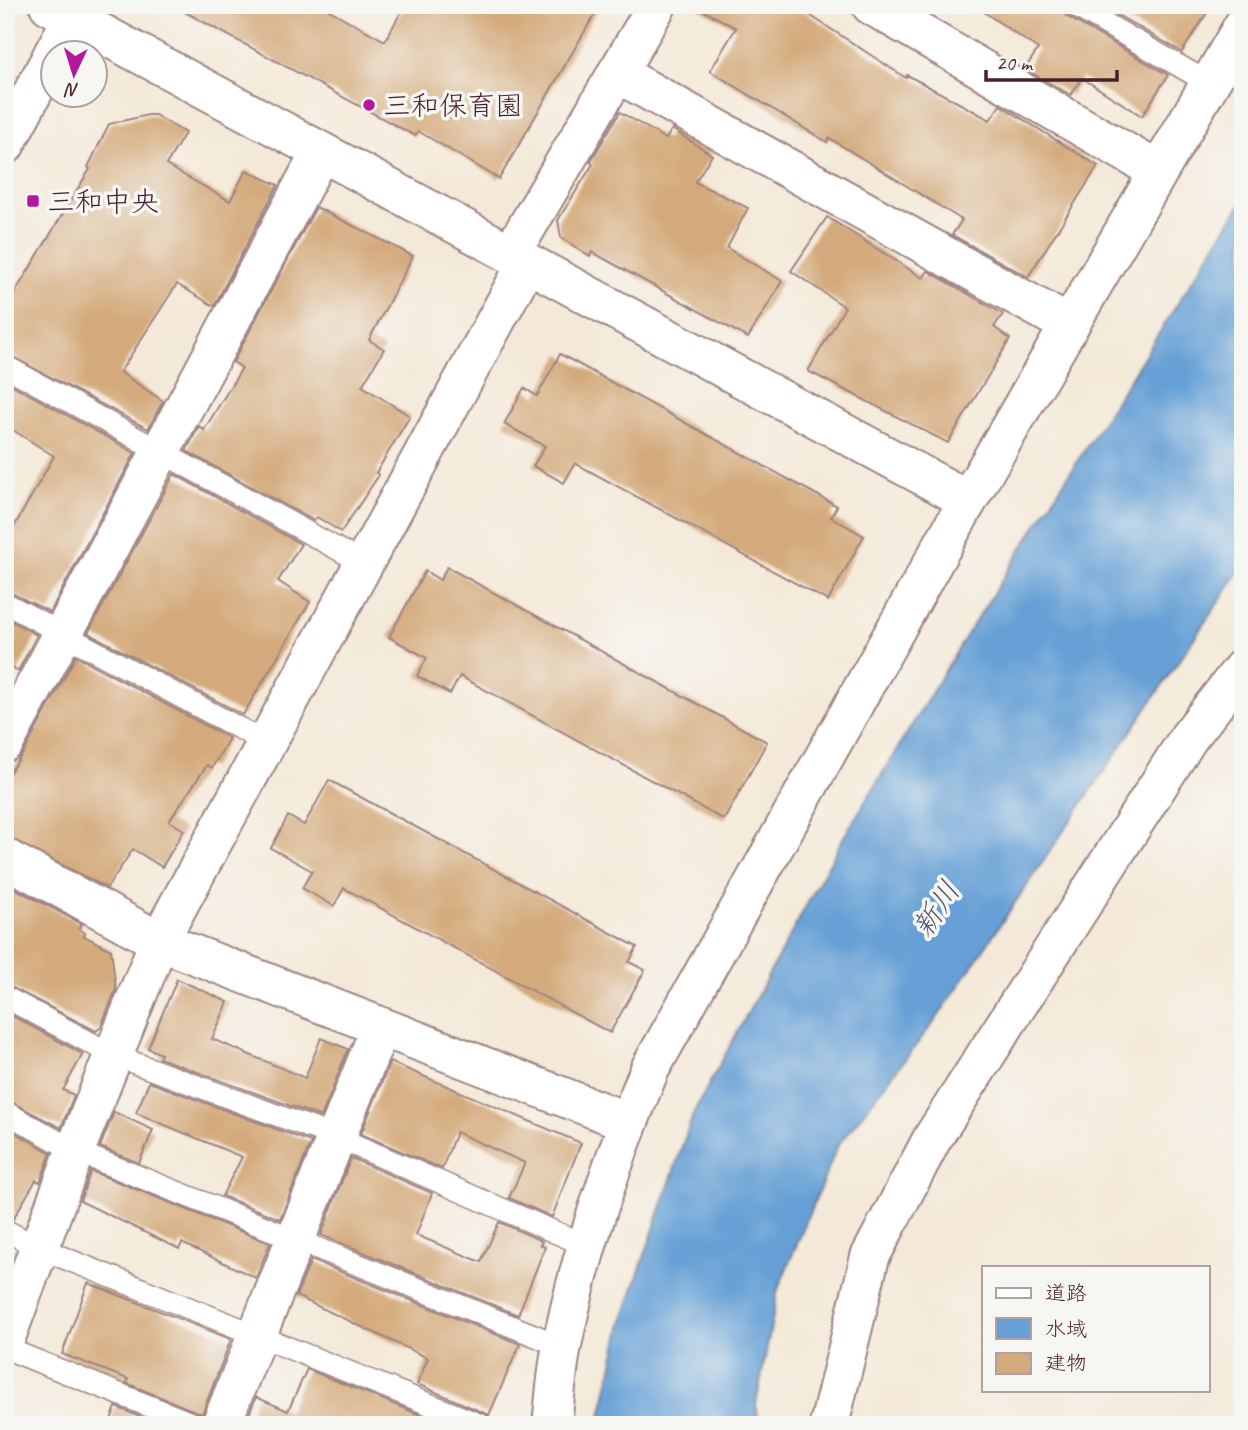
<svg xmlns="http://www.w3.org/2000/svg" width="1248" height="1430" font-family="Caveat,'Klee One',sans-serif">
  <rect width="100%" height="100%" fill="#f6f6f2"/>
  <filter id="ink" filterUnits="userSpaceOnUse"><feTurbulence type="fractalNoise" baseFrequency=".0143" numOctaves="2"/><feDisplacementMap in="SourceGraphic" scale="14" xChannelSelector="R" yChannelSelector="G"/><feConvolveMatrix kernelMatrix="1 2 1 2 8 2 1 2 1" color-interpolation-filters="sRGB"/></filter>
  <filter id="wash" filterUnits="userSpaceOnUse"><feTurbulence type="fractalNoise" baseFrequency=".00686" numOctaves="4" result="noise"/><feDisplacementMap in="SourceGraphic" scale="28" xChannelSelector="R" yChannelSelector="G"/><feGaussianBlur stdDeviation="1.57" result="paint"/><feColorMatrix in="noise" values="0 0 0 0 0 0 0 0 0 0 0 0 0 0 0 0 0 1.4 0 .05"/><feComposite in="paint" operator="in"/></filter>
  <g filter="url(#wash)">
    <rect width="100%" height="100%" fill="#f4e9d8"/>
    <polygon fill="#66a0d6" stroke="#586080" stroke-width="2" points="1243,201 1243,566 935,1021 838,1145 778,1289 756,1405 759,1425 599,1425 623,1319 694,1112 842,840 968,633"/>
    <g id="blocks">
      <g fill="#d4aa7c">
        <polygon points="172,5 320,5 385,41 405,5 600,5 499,179 418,131 415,136"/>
        <polygon points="693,5 794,5 906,78 907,75 990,120 1000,105 1098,166 1028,277 952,235 962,220 829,138 827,142 710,71 736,28"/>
        <polygon points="974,5 1060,5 1066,16 1168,75 1142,116 1082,78 1071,95 1025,69 1038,49"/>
        <polygon points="1100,5 1212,5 1182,52"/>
        <polygon points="620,112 666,139 672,129 712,155 695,182 748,208 727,248 782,281 748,338 592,252 590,256 561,238 558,220 593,164 590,162"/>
        <polygon points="148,115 155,115 185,133 166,165 230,201 246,170 278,185 214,306 177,284 120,372 163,401 148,429 5,353 5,309 90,169 88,167 109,124"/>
        <polygon points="316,207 413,256 369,340 384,349 362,386 410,416 376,473 379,475 341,532 317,517 314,521 186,451 199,426 204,430 242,368 233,362"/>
        <polygon points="827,217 923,278 928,271 1003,314 994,327 1010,339 948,443 808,371 845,307 791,271"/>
        <polygon points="560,354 837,506 831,517 864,536 828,601 575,463 564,483 533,466 545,446 504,424 524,388 537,396"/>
        <polygon points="5,381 135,453 50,612 5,590 5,543 54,456 5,425"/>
        <polygon points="174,474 301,544 278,581 310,602 243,715 88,633"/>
        <polygon points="447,567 767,742 724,820 460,676 450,694 417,676 427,658 389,637 425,571 440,580"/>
        <polygon points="11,621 37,635 18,671 5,663 5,630"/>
        <polygon points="76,656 229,738 212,768 207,765 169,821 184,830 162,867 133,849 107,888 5,836 5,779 24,752"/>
        <polygon points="329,780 637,947 629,962 645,970 610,1033 344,888 334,906 302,888 312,871 271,848 288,816 304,825"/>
        <polygon points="5,883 82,924 79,929 85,933 84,936 111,950 116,989 101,1027 96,1031 5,984"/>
        <polygon points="177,979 228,1002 212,1039 305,1078 321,1038 348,1049 321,1117 159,1058 161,1054 148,1048"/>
        <polygon points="5,1012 83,1054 63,1090 74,1095 61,1128 5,1099"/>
        <polygon points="390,1062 581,1143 552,1217 509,1198 525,1163 456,1132 442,1169 361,1134"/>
        <polygon points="149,1082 311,1142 280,1219 222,1196 242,1157 136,1113"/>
        <polygon points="114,1112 153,1130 139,1163 100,1147"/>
        <polygon points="5,1127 51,1153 40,1182 36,1180 13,1219 5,1217"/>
        <polygon points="351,1158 432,1193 416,1235 481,1262 499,1222 542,1241 540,1245 545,1247 518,1315 321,1235"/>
        <polygon points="91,1171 270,1243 256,1278 182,1243 179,1249 80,1201"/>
        <polygon points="311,1260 520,1344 489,1415 417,1384 428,1358 296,1296"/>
        <polygon points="88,1283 231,1339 202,1414 126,1383 128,1379 62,1354"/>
        <polygon points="307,1369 445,1425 245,1425 256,1397 288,1411"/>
        <polygon points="116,1407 160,1425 109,1425"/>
      </g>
    </g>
  </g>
  <g filter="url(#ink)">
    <use href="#blocks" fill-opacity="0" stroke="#9f8482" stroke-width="2"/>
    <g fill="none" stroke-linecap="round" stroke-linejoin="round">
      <defs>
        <g id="service">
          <polyline points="1073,5 1209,83"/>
          <polyline points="5,366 363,563"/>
          <polyline points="5,603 265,742"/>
          <polyline points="5,997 113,1055 336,1137 587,1246"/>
          <polyline points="5,1112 75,1151 561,1346"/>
          <polyline points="5,1230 39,1248 481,1425"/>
          <polyline points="5,1348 196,1425"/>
        </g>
        <g id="minor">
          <polyline points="49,5 968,500"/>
          <polyline points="871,5 1158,171"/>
          <polyline points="617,73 1069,325"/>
          <polyline points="511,254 657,5"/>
          <polyline points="5,742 321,152"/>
          <polyline points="5,858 159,941 628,1122"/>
          <polyline points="5,1340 75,1151 159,941 527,263"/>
          <polyline points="221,1425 380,1028"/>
          <path d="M552 1425C555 1398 557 1371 562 1345 581 1251 613 1158 650 1069L968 500 1243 26"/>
          <polyline points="829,1425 870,1257 932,1139 1189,737 1243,668"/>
        </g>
        <g id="tertiary">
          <polyline points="54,52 80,5"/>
          <polyline points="5,145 52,56"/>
        </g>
      </defs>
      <use href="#service" stroke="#9f8482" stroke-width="24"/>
      <use href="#minor" stroke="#9f8482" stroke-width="42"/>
      <use href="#tertiary" stroke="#9f8482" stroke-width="42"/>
      <use href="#service" stroke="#fff" stroke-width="21"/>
      <use href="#minor" stroke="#fff" stroke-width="38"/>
      <use href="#tertiary" stroke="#fff" stroke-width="38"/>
    </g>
  </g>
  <g fill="#b5179e" stroke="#f6f6f2" stroke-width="2.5">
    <circle cx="369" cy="105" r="7"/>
    <rect x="26" y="194" width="14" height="14" rx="3.5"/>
  </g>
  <g text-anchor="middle" stroke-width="7" stroke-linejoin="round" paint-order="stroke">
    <g font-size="28" fill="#4a1f2b" stroke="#f6f6f2" text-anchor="start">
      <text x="383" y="115">三和保育園</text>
      <text x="47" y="211">三和中央</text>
    </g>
    <g font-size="30" font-style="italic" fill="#55536f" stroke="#f6f6f2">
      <text transform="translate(936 909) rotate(-57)" y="10">新川</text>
    </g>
  </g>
  <rect width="1248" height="1430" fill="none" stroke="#f6f6f2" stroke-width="28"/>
  <rect x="982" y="1266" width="228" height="126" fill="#f6f6f2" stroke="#b1a0a2" stroke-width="2"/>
  <rect x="996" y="1288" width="35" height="10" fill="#ffffff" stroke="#b1a0a2" stroke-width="2"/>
  <text x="1045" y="1300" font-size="21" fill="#4a1f2b">道路</text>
  <rect x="996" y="1318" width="35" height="21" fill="#66a0d6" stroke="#b1a0a2" stroke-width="2"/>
  <text x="1045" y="1336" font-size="21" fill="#4a1f2b">水域</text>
  <rect x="996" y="1353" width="35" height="21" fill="#d4aa7c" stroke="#b1a0a2" stroke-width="2"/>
  <text x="1045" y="1370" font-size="21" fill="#4a1f2b">建物</text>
  <g transform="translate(74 74) rotate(184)"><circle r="33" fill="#f6f6f2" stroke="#b1a0a2" stroke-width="2"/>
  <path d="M0-5L12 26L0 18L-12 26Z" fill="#b5179e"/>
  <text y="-10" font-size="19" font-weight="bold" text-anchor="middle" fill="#4a1f2b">N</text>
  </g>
  <path d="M986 70v10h131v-10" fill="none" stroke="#4a1f2b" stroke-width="3.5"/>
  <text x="996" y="70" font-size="21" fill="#4a1f2b" stroke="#f6f6f2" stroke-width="5" paint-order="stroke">20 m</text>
</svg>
